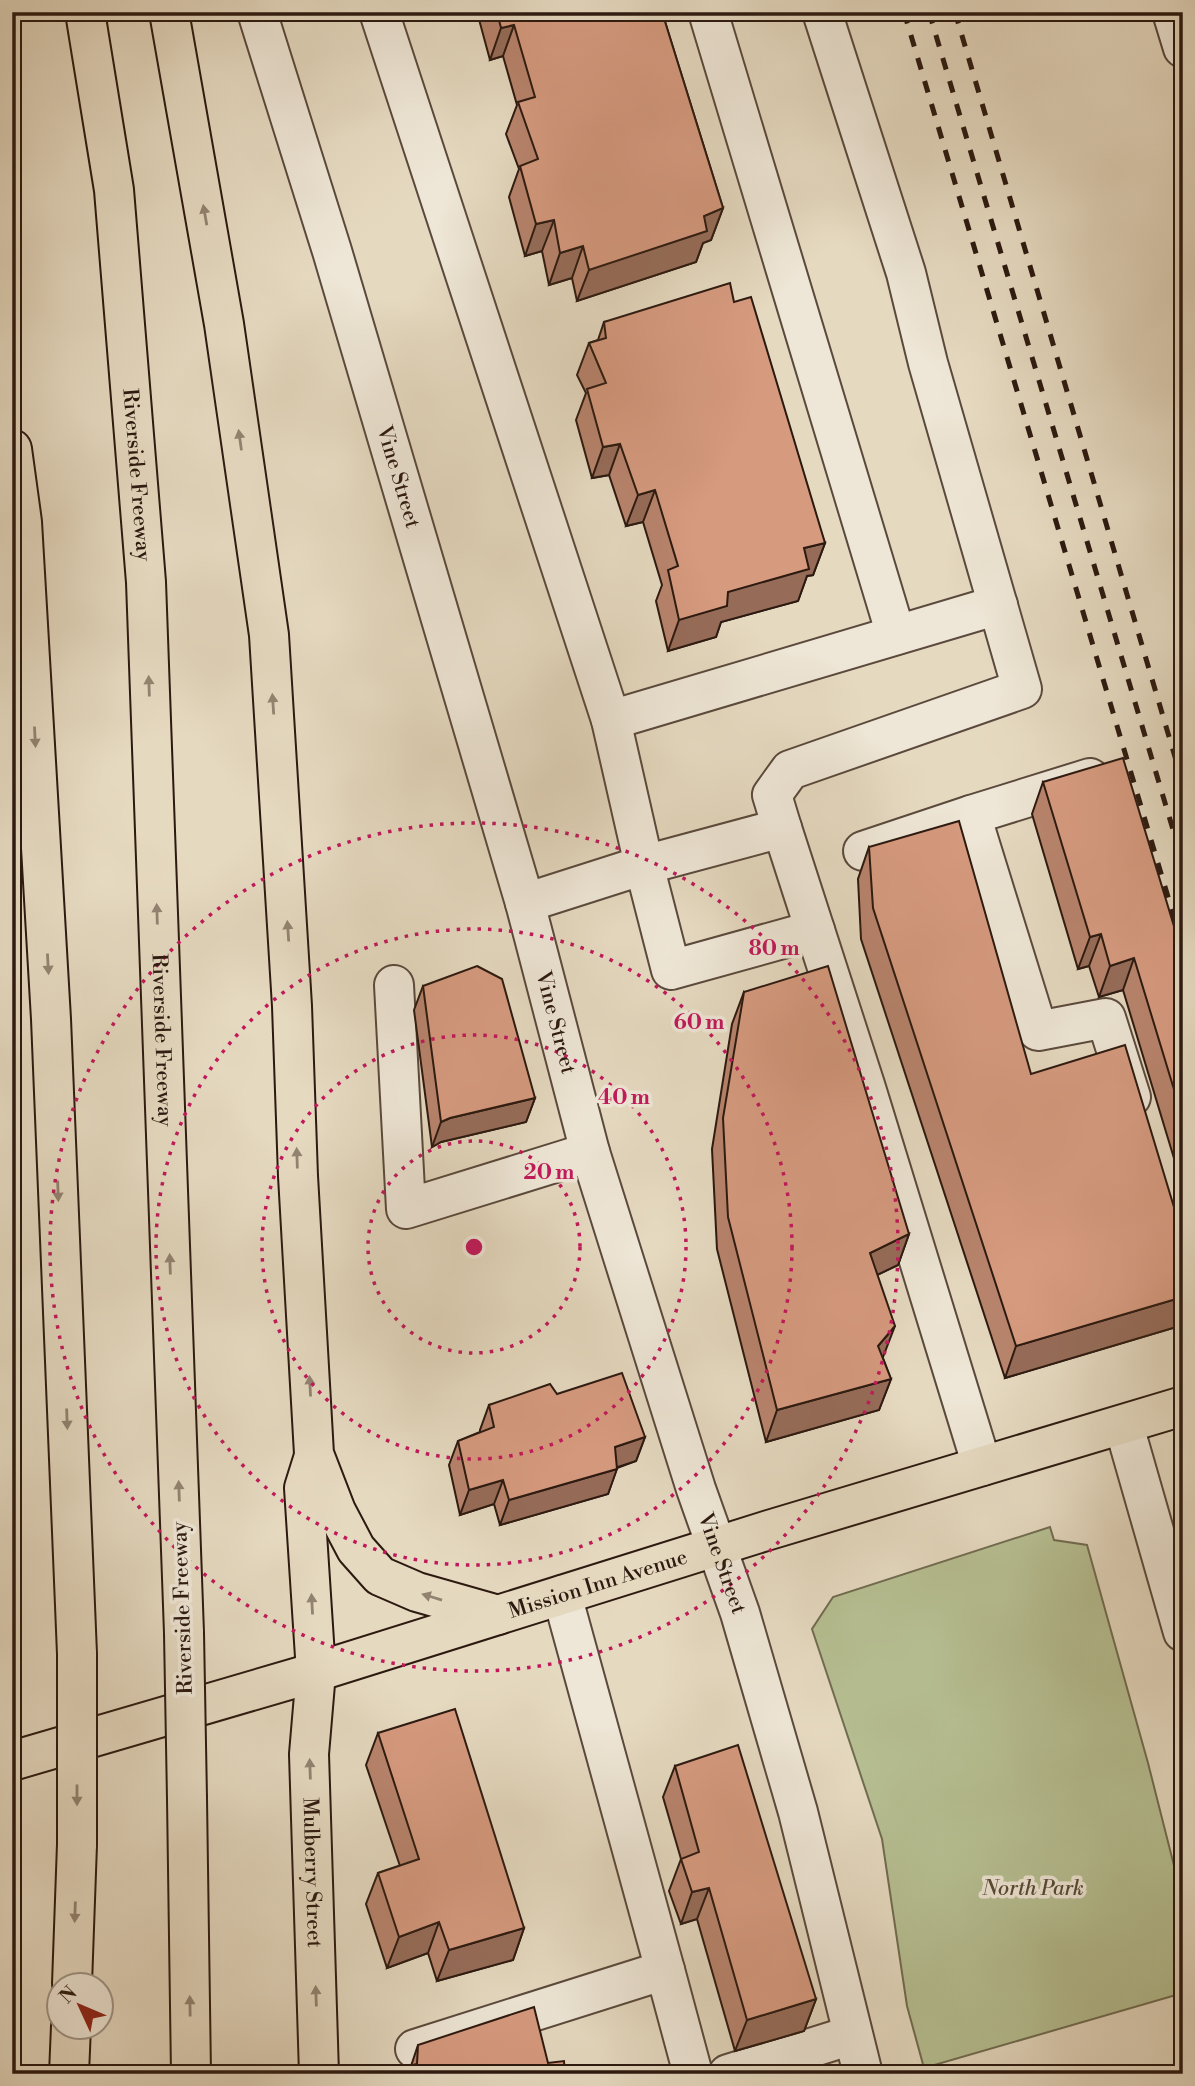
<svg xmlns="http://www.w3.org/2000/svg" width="1195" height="2086" font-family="'Libre Bodoni',serif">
  <rect width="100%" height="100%" fill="#e5d9c0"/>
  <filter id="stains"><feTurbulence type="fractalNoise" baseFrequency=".00286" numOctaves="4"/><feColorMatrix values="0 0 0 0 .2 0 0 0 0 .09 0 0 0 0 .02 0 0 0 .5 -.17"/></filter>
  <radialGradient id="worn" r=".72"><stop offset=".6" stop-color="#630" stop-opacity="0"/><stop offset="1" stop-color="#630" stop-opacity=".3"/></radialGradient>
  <polygon fill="#b6bf92" stroke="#716c51" stroke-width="2" points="1050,1527 1054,1540 1087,1545 1148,1763 1183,1901 1183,1993 924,2068 907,2006 882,1839 812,1629 833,1597"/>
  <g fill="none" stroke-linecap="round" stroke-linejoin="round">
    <defs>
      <g id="minor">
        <path id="s1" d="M257 12 332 251 525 903 590 1152 696 1489 740 1613 798 1812 863 2074"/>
        <polyline points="379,12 611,720 644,865 671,970 815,930"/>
        <polyline points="708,12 896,635"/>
        <polyline points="1172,12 1183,48"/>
        <polyline points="611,720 998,605"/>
        <polyline points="1090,778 971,815 1038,1031 1106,1018 1131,1097"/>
        <polyline points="782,828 866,1088 982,1466"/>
        <polyline points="863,851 971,815"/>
        <polyline points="525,903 644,865 782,828 772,795 790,770 1022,689 928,363 906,273 822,12"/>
        <polyline points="394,985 406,1209 590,1152"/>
        <polyline points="1124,1426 1183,1632"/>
        <polyline points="562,1595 665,1970"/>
        <polyline points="415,2049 665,1970 693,2074"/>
        <polyline points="728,2074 852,2035"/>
      </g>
      <g id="major">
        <path id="s2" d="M316 1672 309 1754 319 2074"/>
        <path id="s3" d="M12 1761 316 1672 769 1530 1183 1406"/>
      </g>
      <g id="highway">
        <path id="s4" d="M85 12 114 190 146 582 184 1633"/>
        <polyline points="169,12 224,324 269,635 292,1006 298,1176 314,1454 336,1511 356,1549 380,1576 417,1592 498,1615"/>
        <polyline points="12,449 22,522 51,1019 77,1654"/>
        <polyline points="314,1456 304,1488 316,1672"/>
        <polyline points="187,1799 191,2074"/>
        <polyline points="72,1984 77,1844"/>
        <polyline points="69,2074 71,2026"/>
      </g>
    </defs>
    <use href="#minor" stroke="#5a493c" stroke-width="42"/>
    <use href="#major" stroke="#2c1910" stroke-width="42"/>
    <use href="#highway" stroke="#2c1910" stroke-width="42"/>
    <use href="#minor" stroke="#eee6d6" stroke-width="38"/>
    <use href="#major" stroke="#e5d9c0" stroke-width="38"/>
    <use href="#highway" stroke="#e5d9c0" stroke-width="38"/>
    <g stroke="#2c1910" stroke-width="5" stroke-dasharray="12 12" stroke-linecap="butt">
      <polyline points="904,12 1183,947"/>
      <polyline points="929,12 1183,863"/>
      <polyline points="955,12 1183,784"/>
    </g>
    <defs>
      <g id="highway-bridge">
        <polyline points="184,1633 187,1799"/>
        <polyline points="77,1654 77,1844"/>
      </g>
    </defs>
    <use href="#highway-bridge" stroke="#2c1910" stroke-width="42" stroke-linecap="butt"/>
    <use href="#highway-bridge" stroke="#e5d9c0" stroke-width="38"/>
  </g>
  <g fill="#b8846d" stroke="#2c1910" stroke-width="2">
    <polygon points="477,12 662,12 723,208 711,240 703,243 696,262 577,301 572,278 549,285 542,251 525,256 509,197 519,169 506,134 517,105 503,56 490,60"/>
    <polygon points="734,302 825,543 813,575 807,576 798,601 721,622 716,637 668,651 656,601 662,585 643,522 626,526 609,475 592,478 576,420 586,393 577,375 589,343 598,340 604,322"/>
    <polygon points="1043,782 1183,956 1183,1188 1123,990 1099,997 1089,966 1078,969 1032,814"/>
    <polygon points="869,847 1031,1074 1183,1237 1183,1325 1005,1378 861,939 858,879"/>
    <polygon points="423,986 535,1098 526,1122 441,1142 432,1147 414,1010"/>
    <polygon points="744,992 909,1234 898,1265 877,1275 883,1358 891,1379 879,1410 766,1442 717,1249 712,1149 732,1024"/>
    <polygon points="557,1394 645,1437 636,1461 617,1468 608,1494 500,1525 494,1504 460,1515 449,1465 458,1441 480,1432 480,1430 489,1405"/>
    <polygon points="378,1733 524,1928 513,1960 437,1981 428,1953 387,1968 366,1904 378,1873 400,1866 366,1765"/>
    <polygon points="675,1766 816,1999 804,2031 735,2051 697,1919 681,1924 669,1891 681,1859 663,1797"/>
    <polygon points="418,2045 548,2063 565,2074 392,2074 393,2070 411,2066"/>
  </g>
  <g fill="#966c59" stroke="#2c1910" stroke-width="2">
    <polygon points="514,25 503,56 490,60 501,28"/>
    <polygon points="723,208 711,240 703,243 696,262 577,301 589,270 704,216"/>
    <polygon points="554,220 542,251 525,256 536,224"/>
    <polygon points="583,246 572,278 549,285 560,253"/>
    <polygon points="620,444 609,475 592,478 603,447"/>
    <polygon points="655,490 643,522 626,526 638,495"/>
    <polygon points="825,543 813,575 807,576 798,601 721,622 716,637 668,651 679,620 804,548"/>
    <polygon points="1101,934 1089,966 1078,969 1090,937"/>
    <polygon points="1134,958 1123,990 1099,997 1110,966"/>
    <polygon points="535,1098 526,1122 441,1142 432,1147 441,1122 450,1118"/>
    <polygon points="909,1234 898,1265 858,1284 870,1253"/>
    <polygon points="1183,1297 1183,1325 1005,1378 1016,1346"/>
    <polygon points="895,1326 883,1357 867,1377 878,1346"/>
    <polygon points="891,1379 879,1410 766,1442 777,1410"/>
    <polygon points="645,1437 636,1461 606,1471 615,1447"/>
    <polygon points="617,1469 608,1494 500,1525 509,1500"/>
    <polygon points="503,1480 494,1504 460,1515 469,1490"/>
    <polygon points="709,1888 697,1919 681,1924 692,1892"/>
    <polygon points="439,1922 428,1953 387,1968 399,1937"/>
    <polygon points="524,1928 513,1960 437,1981 449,1950"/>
    <polygon points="816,1999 804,2031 735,2051 747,2020"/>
  </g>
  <g fill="#d69a7f" stroke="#2c1910" stroke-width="2">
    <polygon points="497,12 662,12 723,208 704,216 707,231 589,270 583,246 560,253 554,220 536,224 520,166 538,159 518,102 535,97 514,25 501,28"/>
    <polygon points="730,283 734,302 751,297 825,543 804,548 809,569 728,592 727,606 679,620 668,570 678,566 655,490 638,495 620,444 603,447 587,389 606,383 589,343 606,338 604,322"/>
    <polygon points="1123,758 1183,956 1183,1119 1134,958 1110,966 1101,934 1090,937 1043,782"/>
    <polygon points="959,821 1031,1074 1125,1045 1183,1237 1183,1297 1016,1346 873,908 869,847"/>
    <polygon points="477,966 502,979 535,1098 450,1118 441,1122 423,986"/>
    <polygon points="828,966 909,1234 870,1253 895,1326 878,1346 891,1379 777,1410 728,1217 723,1118 744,992"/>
    <polygon points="622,1373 645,1437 615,1447 617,1469 509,1500 503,1480 469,1490 458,1441 494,1427 489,1405 550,1384 557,1394"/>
    <polygon points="455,1709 524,1928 449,1950 439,1922 399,1937 378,1873 419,1859 378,1733"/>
    <polygon points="738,1745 816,1999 747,2020 709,1888 692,1892 681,1859 699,1852 675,1766"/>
    <polygon points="534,2007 548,2063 564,2061 565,2074 394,2074 393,2070 417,2064 418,2045"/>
  </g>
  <defs><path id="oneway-solid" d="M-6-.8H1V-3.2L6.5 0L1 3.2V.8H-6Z" transform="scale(1.75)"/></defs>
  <g fill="#928371">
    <use href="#oneway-solid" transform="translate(205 215) rotate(-100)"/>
    <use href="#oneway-solid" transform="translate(240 440) rotate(-98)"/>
    <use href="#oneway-solid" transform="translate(149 686) rotate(-92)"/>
    <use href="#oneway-solid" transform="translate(273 704) rotate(-94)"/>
    <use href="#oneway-solid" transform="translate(35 737) rotate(87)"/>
    <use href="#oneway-solid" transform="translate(157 914) rotate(-92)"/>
    <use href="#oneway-solid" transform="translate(288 931) rotate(-94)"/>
    <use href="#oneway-solid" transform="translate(48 964) rotate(87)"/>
    <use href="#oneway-solid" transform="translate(297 1158) rotate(-92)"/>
    <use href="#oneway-solid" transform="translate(58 1191) rotate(88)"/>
    <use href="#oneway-solid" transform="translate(170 1264) rotate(-92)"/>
    <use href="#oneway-solid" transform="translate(310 1386) rotate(-93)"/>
    <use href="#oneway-solid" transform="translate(67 1419) rotate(88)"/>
    <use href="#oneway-solid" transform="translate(179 1491) rotate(-92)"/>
    <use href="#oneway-solid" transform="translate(432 1597) rotate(-163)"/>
    <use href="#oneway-solid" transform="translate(312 1604) rotate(-93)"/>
    <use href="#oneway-solid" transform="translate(310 1769) rotate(-92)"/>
    <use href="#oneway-solid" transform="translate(77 1795) rotate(90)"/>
    <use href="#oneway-solid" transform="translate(75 1912) rotate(92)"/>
    <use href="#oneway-solid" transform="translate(316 1996) rotate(-92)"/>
    <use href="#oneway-solid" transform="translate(190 2006) rotate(-91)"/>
  </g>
  <g fill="none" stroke="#c2185b" stroke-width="3.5" stroke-dasharray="3.5 7">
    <circle cx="474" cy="1247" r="106"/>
    <circle cx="474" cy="1247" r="212"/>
    <circle cx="474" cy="1247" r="318"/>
    <circle cx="474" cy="1247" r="424"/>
  </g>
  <g text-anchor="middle" stroke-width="7" stroke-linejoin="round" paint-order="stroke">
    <g font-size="21" fill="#2c1910" stroke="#eee6d6">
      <text dy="7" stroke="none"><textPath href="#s4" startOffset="466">Riverside Freeway</textPath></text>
      <text dy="7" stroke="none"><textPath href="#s1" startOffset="486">Vine Street</textPath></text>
      <text dy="7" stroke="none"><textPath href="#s1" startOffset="1054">Vine Street</textPath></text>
      <text dy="7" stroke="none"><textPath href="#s4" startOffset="1032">Riverside Freeway</textPath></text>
      <text dy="7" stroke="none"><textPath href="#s1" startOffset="1620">Vine Street</textPath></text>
      <text dy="7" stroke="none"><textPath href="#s3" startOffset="612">Mission Inn Avenue</textPath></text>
      <text transform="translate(182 1608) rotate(-92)" y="7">Riverside Freeway</text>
      <text dy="7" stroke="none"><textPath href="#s2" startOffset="201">Mulberry Street</textPath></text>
    </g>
    <g font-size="21" font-style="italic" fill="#554b37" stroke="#eee6d6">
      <text x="1033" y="1895">North Park</text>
    </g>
  </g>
  <circle cx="474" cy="1247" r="10" fill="#c2185b" stroke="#eee6d6" stroke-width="3.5"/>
  <g font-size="21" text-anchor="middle" font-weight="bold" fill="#c2185b" stroke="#eee6d6" stroke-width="7" stroke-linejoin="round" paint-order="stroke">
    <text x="774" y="955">80 m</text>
    <text x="699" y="1029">60 m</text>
    <text x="624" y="1104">40 m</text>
    <text x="549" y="1179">20 m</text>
  </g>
  <rect width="1195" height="2086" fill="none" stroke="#e5d9c0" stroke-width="42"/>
  <rect x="14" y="14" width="1167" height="2058" fill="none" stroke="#2c1910" stroke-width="3.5"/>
  <rect x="21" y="21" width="1153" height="2044" fill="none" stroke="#2c1910" stroke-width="2"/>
  <g transform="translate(80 2006) rotate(314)"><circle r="33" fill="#eee6d6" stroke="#a09487" stroke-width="2"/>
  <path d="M0-5L12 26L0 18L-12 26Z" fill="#8f2418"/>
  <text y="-10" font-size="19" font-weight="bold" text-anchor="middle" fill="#2c1910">N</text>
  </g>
  <rect width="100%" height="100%" filter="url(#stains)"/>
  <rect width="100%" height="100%" fill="url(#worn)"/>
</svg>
